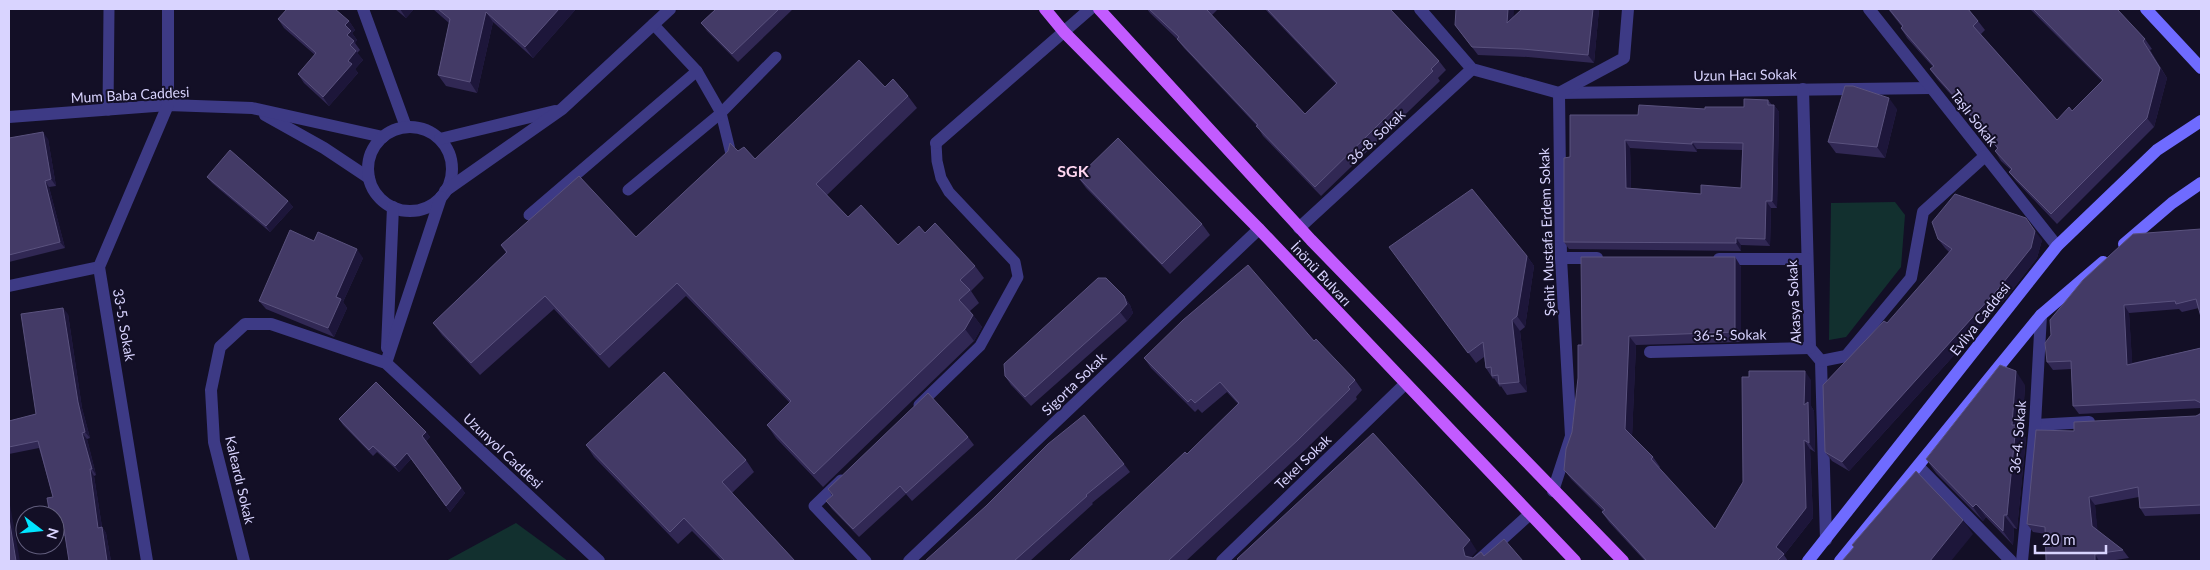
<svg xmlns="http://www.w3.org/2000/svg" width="2210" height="570" font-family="Lato,sans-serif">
  <rect width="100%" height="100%" fill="#130f26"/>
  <g fill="#12302f">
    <polygon points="1895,202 1905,215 1901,267 1846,337 1829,340 1831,203"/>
    <polygon points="516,523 568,561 446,561"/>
  </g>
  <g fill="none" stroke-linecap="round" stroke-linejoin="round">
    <g stroke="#3d3a85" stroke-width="11">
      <polyline points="108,110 109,9"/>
      <polyline points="729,161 732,158 721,113 776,57"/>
      <polyline points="628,190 721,113 697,71"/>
      <polyline points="529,215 697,71 653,24"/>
      <polyline points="919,405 980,346 1018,277 1015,262 949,192 941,178 937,161 936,143"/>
      <polyline points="841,480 814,506 866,561"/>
    </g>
    <g stroke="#3d3a85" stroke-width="12">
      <polyline points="363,9 406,127"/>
      <polyline points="1420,9 1472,69 1559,93 1931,88"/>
      <polyline points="1869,9 2057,246"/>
      <polyline points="1803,89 1810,348 1821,361 1826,540"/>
      <polyline points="265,115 324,148 369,178"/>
      <polyline points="9,117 168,105 252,108 383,137"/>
      <circle cx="410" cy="169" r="42"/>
      <polyline points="440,139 555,111"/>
      <polyline points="936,143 1090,9"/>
      <polyline points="445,191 562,109 670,9"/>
      <polyline points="1299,228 1472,69"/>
      <polyline points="1561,258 1597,258"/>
      <polyline points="1719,259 1807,259"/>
      <polyline points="9,286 99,267"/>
      <polyline points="387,348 393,207"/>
      <polyline points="1650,352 1810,348"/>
      <polyline points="1821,361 1846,356 1911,278 1923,212 1985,156"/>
      <polyline points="386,363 441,197"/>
      <polyline points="2035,425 2089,422"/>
      <polyline points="1918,466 2011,561"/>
      <polyline points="1553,491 1571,436 1561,258 1559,93 1624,58 1628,9"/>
      <polyline points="147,561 99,267 168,105 168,9"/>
      <polyline points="244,561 214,442 211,390 220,347 245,324 271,324 386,363 599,561"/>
      <polyline points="909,561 1259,229"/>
      <polyline points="1222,561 1405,384"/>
      <polyline points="1478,561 1530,514"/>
      <polyline points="2022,561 2035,425 2041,315"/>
    </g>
    <g stroke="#6f6bff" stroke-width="12">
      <polyline points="2146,9 2201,68"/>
      <polyline points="2124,244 2172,203 2201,183"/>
      <polyline points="1808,561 2057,246 2157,150 2201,121"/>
      <polyline points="1840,561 2041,315 2103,262"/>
    </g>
    <g stroke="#c25bff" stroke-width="12">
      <polyline points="1045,9 1064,32 1259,229 1575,561"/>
      <polyline points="1099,9 1311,240 1623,561"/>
    </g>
  </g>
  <g fill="#312854" fill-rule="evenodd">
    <polygon points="395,9 414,9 406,18"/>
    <polygon points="433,9 576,9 533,58 493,22 477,93 446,86 438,75 449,23"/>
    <polygon points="716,9 793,9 738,62 707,31 701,23"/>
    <polygon points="1147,9 1218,9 1212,15 1305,114 1336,84 1265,9 1390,9 1439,61 1446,70 1438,78 1440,81 1321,196 1263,136 1257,126 1184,48 1177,39 1150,13"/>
    <polygon points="1599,9 1594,63 1528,57 1478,55 1455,25 1514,17"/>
    <polygon points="1888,9 1968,9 1978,21 1985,30 1981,34 2057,120 2072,111 2102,81 2030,9 2117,9 2145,39 2152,49 2150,50 2167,78 2154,127 2057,224 2016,181 2009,172 2011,170 2001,161 1995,151 1997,149 1994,143 1937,79 1930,69 1933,67 1907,38 1901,28 1902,27"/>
    <polygon points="278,19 349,21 355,30 352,33 357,40 355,43 360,50 357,53 363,60 355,69 358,73 329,106 304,83 298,74 315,55 284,28"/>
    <polygon points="885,87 908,96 917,108 827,195 848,217 898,245 925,233 975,266 984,278 971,291 979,303 970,311 982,327 974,341 823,487 776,438 767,425 790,403 686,296 609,368 554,309 480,375 442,335 433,323 506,253 501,245 636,237 738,151 755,159"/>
    <path d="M1768 100 1772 105H1774L1779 112 1777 208H1771L1770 246 1741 245V251L1569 249 1564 242 1570 157 1638 115 1705 109 1744 107ZM1630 148 1697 152V149L1742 150 1741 188 1701 194 1631 188Z"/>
    <polygon points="1897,109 1885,158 1836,153 1828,142"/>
    <polygon points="9,138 48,139 56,186 49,187 65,248 9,262"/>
    <polygon points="207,177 288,201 293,207 270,232 212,183"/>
    <polygon points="1078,177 1202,224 1210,235 1170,274 1086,188"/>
    <polygon points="2201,229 2199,308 2182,312 2179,309 2129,313 2132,363 2201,348 2201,408 2079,414 2073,406 2071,369 2053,370 2047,362 2051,335"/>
    <polygon points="1938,239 2042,240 2037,258 2006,298 1849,471 1832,461 1825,452 1949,252 1945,248"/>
    <polygon points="314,241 363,258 343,302 347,308 334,337 266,309 259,301"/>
    <polygon points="1527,256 1534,266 1525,327 1520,331 1527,392 1507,395 1501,386 1500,387 1494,378 1493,379 1486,368 1484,357 1476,363 1397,257"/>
    <polygon points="1735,257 1741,267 1741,342 1636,345 1632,436 1653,457 1660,467 1659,468 1715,529 1811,380 1811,406 1814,411 1815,452 1810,449 1813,518 1784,555 1788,561 1645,561 1609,522 1602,512 1603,511 1571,479 1564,470 1572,432 1582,345"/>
    <polygon points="1124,296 1130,305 1133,313 1127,321 1031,406 1011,385 1005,376"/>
    <polygon points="68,314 82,408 90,438 87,439 96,475 94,476 102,527 106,533 111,561 69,561 65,536 56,537 55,535 55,515 53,497 39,448 9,454 9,421 36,414"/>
    <polygon points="1314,341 1355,380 1362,390 1356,397 1357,399 1306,449 1186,561 1069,561 1187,454 1238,404 1227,392 1202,413 1198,409 1195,412 1151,368 1144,358"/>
    <polygon points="2025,385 2022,433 2026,438 2017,529 2014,528 2013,545 1986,517 1983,521 1936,473 1926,459"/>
    <polygon points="2201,412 2201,514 2145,516 2140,508 2139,497 2095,505 2097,530 2123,550 2129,558 2109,561 2047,561 2046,534 2033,532 2027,524 2074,431 2196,416 2200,414"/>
    <polygon points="339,419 426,432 430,437 426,441 465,493 450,512 411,459 399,472 377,452 373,456 343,425"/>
    <polygon points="968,437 974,445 912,501 906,494 859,537 832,509 826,501 832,496 828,489"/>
    <polygon points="586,445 746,460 754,472 732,493 795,561 722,561 692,531 678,544 594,457"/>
    <polygon points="1124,464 1130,472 1092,503 1093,504 1030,561 925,561"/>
  </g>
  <g fill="#1d163a">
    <polygon points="400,9 414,9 406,18"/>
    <polygon points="559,9 576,9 533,58 525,47"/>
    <polygon points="1508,9 1514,9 1513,32 1507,23"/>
    <polygon points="1593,9 1599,9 1594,63 1588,55"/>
    <polygon points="486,12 493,22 477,93 470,82"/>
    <polygon points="349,21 355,30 352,33 357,40 355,43 347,35 345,25"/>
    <polygon points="2143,41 2167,78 2154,127 2147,118"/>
    <polygon points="356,51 363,60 355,69 358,73 329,106 323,97 348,61"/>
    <polygon points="1889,98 1897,109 1885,158 1877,147"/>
    <polygon points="1774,105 1779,112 1777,208 1772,201"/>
    <polygon points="43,132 48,139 56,186 51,179"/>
    <polygon points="1625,140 1630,148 1631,195 1626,188"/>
    <polygon points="1692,142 1697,149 1697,152 1692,144"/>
    <polygon points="45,181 49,187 65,248 60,242"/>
    <polygon points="288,201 293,207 270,232 266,226"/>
    <polygon points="1766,201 1771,208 1770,246 1765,239"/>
    <polygon points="2035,231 2042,240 2037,258 2006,298 1849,471 1842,462"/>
    <polygon points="1736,238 1741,245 1741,251 1736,243"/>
    <polygon points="357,249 363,258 343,302 347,308 334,337 328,328 336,297"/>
    <polygon points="1527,256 1534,266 1525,327 1517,316"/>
    <polygon points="1735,257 1741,267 1741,342 1735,332"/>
    <polygon points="1124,296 1130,305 1133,313 1127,321 1120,312"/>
    <polygon points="2124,305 2129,313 2133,373 2127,365"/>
    <polygon points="63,308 68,314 82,408 90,438 85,432 78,402"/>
    <polygon points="973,315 982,327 974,341 965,329"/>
    <polygon points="1512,320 1520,331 1527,392 1519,382"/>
    <polygon points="1629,336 1636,345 1632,439 1625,429"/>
    <polygon points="1805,371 1811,380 1811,406 1814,411 1815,452 1809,443 1804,405"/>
    <polygon points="2016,371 2025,385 2022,433 2026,438 2017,529 2007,515 2012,425"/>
    <polygon points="426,432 430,437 426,441 422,436"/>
    <polygon points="82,433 87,439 96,475 92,469"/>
    <polygon points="1804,440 1810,449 1813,518 1784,555 1776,547"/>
    <polygon points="407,453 411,459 399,472 395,466"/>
    <polygon points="90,469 94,476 102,527 106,533 111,561 107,561 98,528"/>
    <polygon points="461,488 465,493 450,512 446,506"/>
    <polygon points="2089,497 2095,505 2098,534 2092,526"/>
    <polygon points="9,503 10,505 20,561 16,561 9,518"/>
    <polygon points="1976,504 1986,517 1983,521 1973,507"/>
    <polygon points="2004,515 2014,528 2013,545 2003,531"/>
    <polygon points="1963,520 1973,534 1951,561 1930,561"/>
    <polygon points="1470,540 1477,551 1470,559 1465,556 1463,548"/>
    <polygon points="2095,554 2099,561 2095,561"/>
  </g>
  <g fill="#433a66" stroke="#5a527e" fill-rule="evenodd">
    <polygon points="287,9 335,9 349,21 345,25 351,31 347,35 354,41 350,45 356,51 348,61 352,64 323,97 298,74 316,53 278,19"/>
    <polygon points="438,9 559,9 525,47 486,12 470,82 438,75 450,19"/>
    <polygon points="716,9 779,9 732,54 701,23"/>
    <polygon points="1149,9 1206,9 1305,114 1337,83 1267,9 1390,9 1439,61 1431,69 1433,71 1315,187 1256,126 1258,125 1177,39 1179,37"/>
    <polygon points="1456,9 1508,9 1507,23 1522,9 1593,9 1588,55 1522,49 1472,47 1455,25"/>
    <polygon points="1889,9 1968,9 1978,21 1973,26 2057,120 2069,107 2072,111 2103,80 2033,9 2117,9 2145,39 2143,41 2160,68 2147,118 2051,214 2009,172 2012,169 1995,151 1998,148 1993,143 1995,142 1930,69 1934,66 1901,28 1903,26"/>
    <polygon points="859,60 885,87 893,79 908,96 816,184 848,217 861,205 898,245 919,226 925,233 935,223 975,266 960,280 970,290 959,300 973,315 965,329 814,474 767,425 791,401 677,283 600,355 545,296 471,363 433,323 507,252 501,245 579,176 636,237 728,151 730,143 738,151 744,147 755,159"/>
    <polygon points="1845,86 1853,86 1889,98 1877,147 1828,142"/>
    <path d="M1744 99 1768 100V105H1774L1772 201H1766L1765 239 1736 238V243L1564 242V158L1570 157V115H1638L1639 105 1705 109V107H1744ZM1625 140 1692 144V142L1743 143 1741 188 1701 185V194L1626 188Z"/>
    <polygon points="43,132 51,179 45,181 60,242 9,255 9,138"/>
    <polygon points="1118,138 1202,224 1162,264 1078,177"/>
    <polygon points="230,150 288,201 266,226 207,177"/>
    <polygon points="1472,189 1527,256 1517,316 1512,320 1519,382 1499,384 1498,375 1492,376 1491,367 1486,368 1483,342 1468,353 1389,247"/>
    <polygon points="1955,194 2026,218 2035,231 2031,248 1999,288 1842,462 1825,452 1823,385 1884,321 1887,323 1952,249 1938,239 1932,222"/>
    <polygon points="2201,229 2201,317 2196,299 2176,304 2175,301 2124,305 2127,365 2201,348 2201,403 2195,400 2073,406 2071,361 2047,362 2045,343 2051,335 2050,320 2083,280 2133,234"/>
    <polygon points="290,230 314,241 318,232 357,249 336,297 341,299 328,328 259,301"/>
    <polygon points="1581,257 1735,257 1735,332 1629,336 1625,429 1653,457 1651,459 1715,529 1743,482 1742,377 1749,377 1749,371 1805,371 1804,405 1808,402 1809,443 1804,440 1806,508 1776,547 1784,554 1777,561 1647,561 1602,512 1605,510 1564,470 1566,449 1572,432 1578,378 1578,345 1582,345"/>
    <polygon points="1248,265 1314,341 1316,339 1355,380 1348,387 1350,389 1299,439 1168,561 1069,561 1185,452 1187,454 1239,403 1220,382 1195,403 1191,399 1188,402 1144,358 1183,320"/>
    <polygon points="1098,278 1106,278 1124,296 1127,304 1120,312 1025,397 1005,376 1004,364"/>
    <polygon points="63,308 78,402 85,432 82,433 92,469 90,469 98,528 102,527 107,561 69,561 64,529 55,531 55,515 50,515 47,498 53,497 38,441 9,447 9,421 36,414 21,314"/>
    <polygon points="2000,365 2016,371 2012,425 2016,425 2007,515 2004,515 2003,531 1976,504 1973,507 1926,459"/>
    <polygon points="664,372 746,460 722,482 795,561 725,561 684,518 670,532 586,445"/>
    <polygon points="376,382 426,432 422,436 461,488 446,506 407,453 395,466 373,446 369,450 339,419"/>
    <polygon points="928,393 968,437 906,493 900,486 853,529 826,501 833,495 828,489"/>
    <polygon points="2201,412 2201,505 2140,508 2138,487 2089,497 2092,526 2123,550 2095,554 2095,561 2047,561 2046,560 2045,527 2027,524 2036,430 2074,431 2074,422 2196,416 2200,414"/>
    <polygon points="1084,415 1124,464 1086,495 1087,496 1014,561 925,561 986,506 1048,444"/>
    <polygon points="1373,433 1470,540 1463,548 1465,556 1473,558 1481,552 1484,556 1504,539 1523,561 1239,561 1237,559"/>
    <polygon points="1916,471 1963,520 1930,561 1842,561 1854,547 1852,545"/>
    <polygon points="9,518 16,561 9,561"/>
  </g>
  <g text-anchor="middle" stroke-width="4" stroke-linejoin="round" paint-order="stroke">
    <g font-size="14" fill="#d9d4ff" stroke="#130f26">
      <text transform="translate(1745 75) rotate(-1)" y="5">Uzun Hacı Sokak</text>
      <text transform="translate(130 95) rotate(-3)" y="5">Mum Baba Caddesi</text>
      <text transform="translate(1974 118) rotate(52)" y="5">Taşlı Sokak</text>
      <text transform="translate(1376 137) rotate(-43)" y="5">36-8. Sokak</text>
      <text transform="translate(1547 232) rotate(-92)" y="5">Şehit Mustafa Erdem Sokak</text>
      <text transform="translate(1321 274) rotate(47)" y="5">İnönü Bulvarı</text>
      <text transform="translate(1794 302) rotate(-93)" y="5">Akasya Sokak</text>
      <text transform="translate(1980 319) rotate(-52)" y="5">Evliya Caddesi</text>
      <text transform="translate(124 325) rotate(80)" y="5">33-5. Sokak</text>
      <text transform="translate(1730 335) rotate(-1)" y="5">36-5. Sokak</text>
      <text transform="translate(1074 384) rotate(-44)" y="5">Sigorta Sokak</text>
      <text transform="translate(2018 437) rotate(-85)" y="5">36-4. Sokak</text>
      <text transform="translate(503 451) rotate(43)" y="5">Uzunyol Caddesi</text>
      <text transform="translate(1303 462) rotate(-44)" y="5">Tekel Sokak</text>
      <text transform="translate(240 480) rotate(77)" y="5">Kaleardı Sokak</text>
    </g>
    <g font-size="16" font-weight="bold" fill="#ffd6f0" stroke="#130f26">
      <text x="1073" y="177">SGK</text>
    </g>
  </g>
  <rect width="2210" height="570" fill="none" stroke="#d9d4ff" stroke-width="20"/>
  <g transform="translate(40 530) rotate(106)"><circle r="24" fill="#130f26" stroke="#625e7d"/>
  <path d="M0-4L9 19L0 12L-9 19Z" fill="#00e5ff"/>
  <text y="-8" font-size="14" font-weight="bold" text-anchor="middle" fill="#d9d4ff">N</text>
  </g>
  <path d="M2035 545v8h71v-8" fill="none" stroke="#d9d4ff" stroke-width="2.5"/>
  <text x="2042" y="545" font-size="15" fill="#d9d4ff" stroke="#130f26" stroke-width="4" paint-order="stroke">20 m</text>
</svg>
